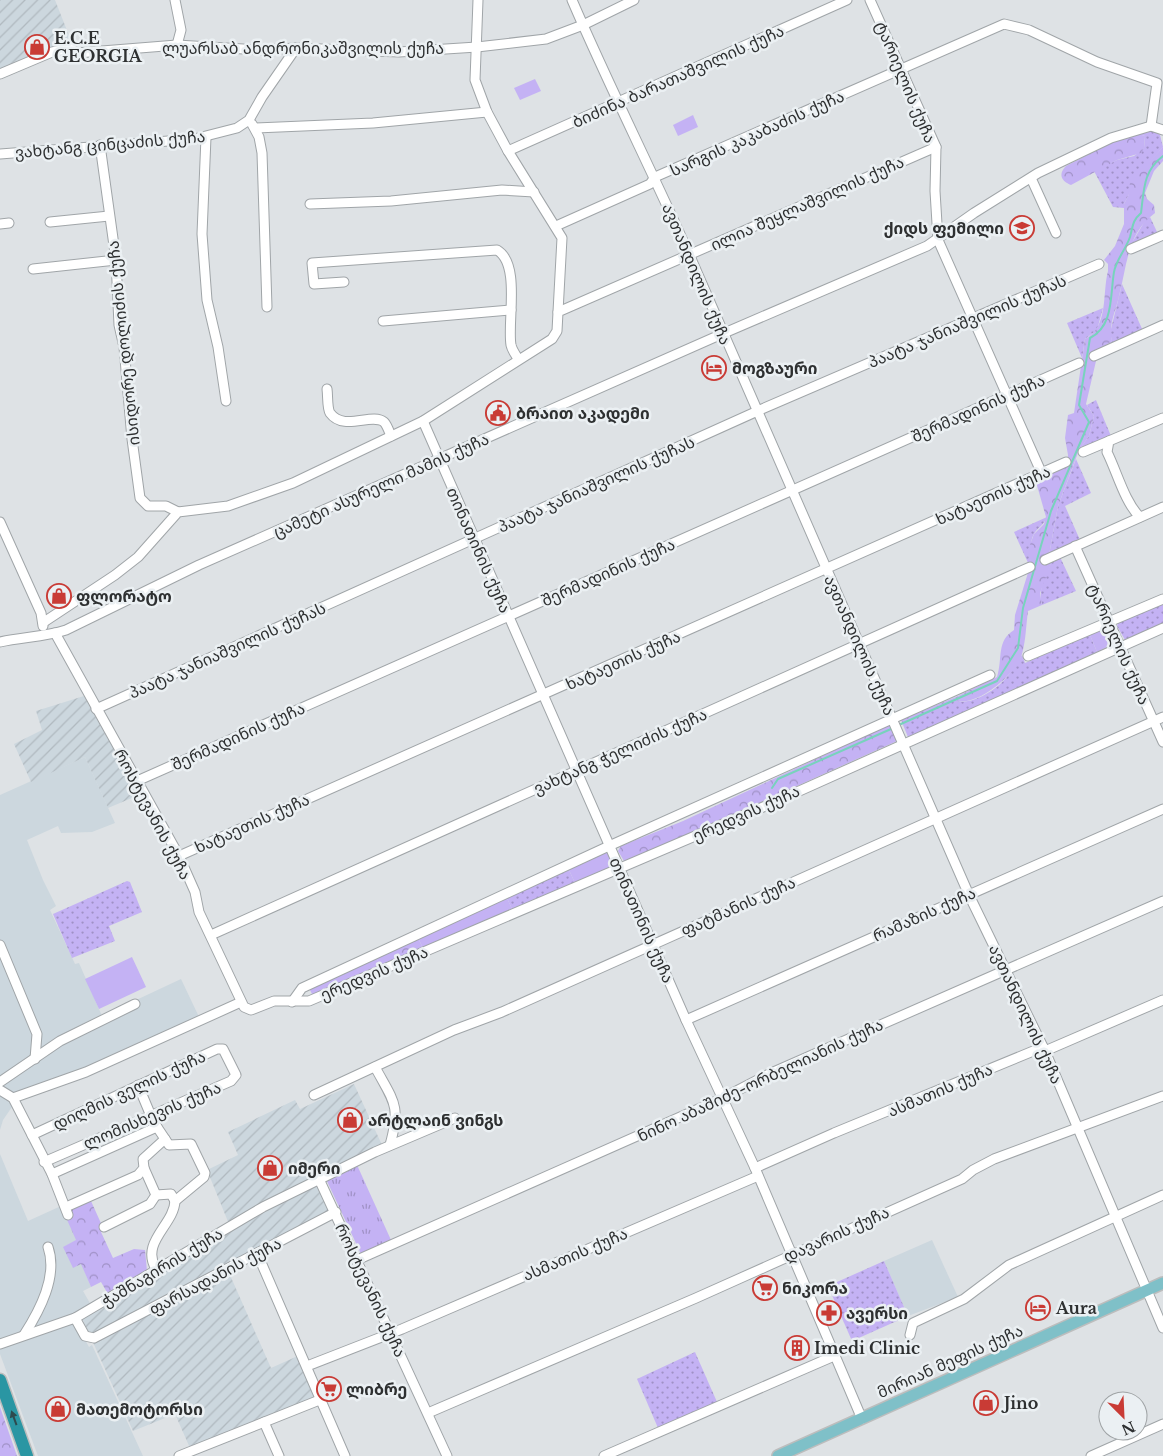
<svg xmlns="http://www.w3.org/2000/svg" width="1163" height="1456" font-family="'Libre Baskerville','Noto Sans Georgian',serif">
  <defs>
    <pattern id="industrial-furrows" width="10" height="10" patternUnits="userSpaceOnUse" patternTransform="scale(1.25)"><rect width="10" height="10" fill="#ccd7de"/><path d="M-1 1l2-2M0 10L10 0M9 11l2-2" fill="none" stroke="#b0b9bf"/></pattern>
    <pattern id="grass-dots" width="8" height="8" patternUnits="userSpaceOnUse" patternTransform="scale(1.25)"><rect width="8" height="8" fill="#c4b2f4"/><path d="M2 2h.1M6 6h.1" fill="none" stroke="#a091c6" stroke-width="1.8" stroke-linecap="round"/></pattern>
    <pattern id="forest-crowns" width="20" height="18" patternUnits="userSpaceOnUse" patternTransform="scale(1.25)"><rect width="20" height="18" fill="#c4b2f4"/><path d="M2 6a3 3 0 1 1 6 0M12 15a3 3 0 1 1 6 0" fill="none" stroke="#a091c6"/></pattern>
    <pattern id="park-tufts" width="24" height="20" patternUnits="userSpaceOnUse" patternTransform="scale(1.25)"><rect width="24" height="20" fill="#c4b2f4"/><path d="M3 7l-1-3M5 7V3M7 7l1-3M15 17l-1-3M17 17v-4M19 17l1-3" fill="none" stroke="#a091c6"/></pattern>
  </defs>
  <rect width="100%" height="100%" fill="#dee2e5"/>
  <g fill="#ccd7de">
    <polygon points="85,757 115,823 92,832 61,833 58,826 27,840 43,880 56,906 50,910 75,964 79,963 102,1016 181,979 200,1019 84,1070 14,1095 14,1104 3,1120 0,1130 0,795"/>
    <polygon points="0,1154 28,1221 61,1206 77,1240 64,1247 81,1263 91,1287 83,1291 91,1305 72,1316 89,1347 92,1345 143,1456 38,1456 0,1354"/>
    <polygon points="932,1240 958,1297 908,1316 884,1261"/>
  </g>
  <g fill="url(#industrial-furrows)">
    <polygon points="0,0 55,0 70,38 66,46 0,73"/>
    <polygon points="84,696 139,795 108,808 85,757 31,782 14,744 42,730 36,711"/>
    <polygon points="354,1084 382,1145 315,1176 331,1210 226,1266 271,1368 300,1355 317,1398 190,1448 175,1414 133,1431 82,1318 231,1229 207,1170 238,1155 228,1132 295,1100 300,1109"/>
  </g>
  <g fill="url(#grass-dots)">
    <polygon points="1154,131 1160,135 1163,147 1140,173 1124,204 1124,208 1113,207 1094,171 1117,160 1134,156 1144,148 1145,136 1139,134"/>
    <polygon points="1150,217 1158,234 1130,246 1146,219"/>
    <polygon points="1122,284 1143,331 1094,353 1112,341 1110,333"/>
    <polygon points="1103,308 1097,330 1085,339 1082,358 1067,323"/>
    <polygon points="1096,400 1111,436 1079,450 1089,436 1094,416 1087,405"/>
    <polygon points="1076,459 1091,493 1065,506 1080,540 1049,555 1058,506"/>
    <path d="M1047 517C1044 525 1038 527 1034 534 1029 542 1031 554 1031 563L1029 565 1014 532Z"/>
    <path d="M1060 557 1076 591 1042 605C1038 587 1045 578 1052 561Z"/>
    <polygon points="1163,603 1163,624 1125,640 1117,626 1118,623"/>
    <path d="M1090 635 1097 652 908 737 901 720 958 696 957 701C972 705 996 690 1006 678 1012 671 1016 663 1022 655L1025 663Z"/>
    <polygon points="568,868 576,885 513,911 507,898"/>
    <polygon points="127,881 130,882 142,912 109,926 115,941 72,958 53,914"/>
    <polygon points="884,1261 908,1316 852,1341 828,1286"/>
    <polygon points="695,1352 717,1402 658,1428 637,1379"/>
  </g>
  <g fill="url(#forest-crowns)">
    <path d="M1139 134 1145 136 1144 148 1141 153 1117 160 1071 185C1061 181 1058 174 1066 166L1113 142Z"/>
    <path d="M1163 147V161L1154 171 1145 193 1147 199 1154 205 1155 213C1127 233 1127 266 1119 296 1116 311 1108 325 1112 341L1094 353 1096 361 1086 404 1094 416 1089 436 1079 450 1058 506 1049 555 1052 561 1040 593 1042 605 1028 611C1026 625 1026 640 1022 654 1016 674 979 706 957 701L958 696 997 677C1003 658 996 641 1014 630L1015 615 1031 563 1028 550 1034 534 1044 524 1046 517 1036 482 1067 466 1068 455 1065 438 1068 415 1074 413 1085 339C1109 327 1102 293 1108 271V264L1104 260 1115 246 1124 224V204L1129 194 1130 182Z"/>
    <polygon points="891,724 897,741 637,858 624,861 618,851 621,846 683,821"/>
    <polygon points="418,938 423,948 381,967 376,957"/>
    <polygon points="91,1201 104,1230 101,1232 113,1258 134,1249 145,1250 147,1271 108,1294 101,1282 91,1287 81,1264 73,1268 63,1247 76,1240 64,1213"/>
    <polygon points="0,1407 17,1456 0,1456"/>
  </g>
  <polygon fill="url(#park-tufts)" points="357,1165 391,1240 361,1254 326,1179"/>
  <g fill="#c4b2f4">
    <polygon points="535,79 541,91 520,100 514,88"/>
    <polygon points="693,115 698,127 678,136 673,125"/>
    <polygon points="1108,627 1115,643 1097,652 1090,635"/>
    <polygon points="606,851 615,866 576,885 568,868"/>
    <polygon points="507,898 513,911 423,948 418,938"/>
    <polygon points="132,957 146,987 99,1009 85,979"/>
    <polygon points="376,957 381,967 313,996 309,988"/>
  </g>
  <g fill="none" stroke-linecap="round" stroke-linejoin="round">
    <g stroke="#77d3bc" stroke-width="2">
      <path d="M901 724 997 681 1018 648 1023 608 1051 511 1089 422 1079 405 1090 338C1114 326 1110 295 1114 272 1116 260 1126 249 1130 237 1133 226 1132 221 1141 213 1144 190 1143 171 1163 156"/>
      <polyline points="772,788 778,779 891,729"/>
    </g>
    <defs>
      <g id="minor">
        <polyline points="175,0 181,30 177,45"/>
        <polyline points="478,0 475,80 487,112 508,151 562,238 558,312"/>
        <path d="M572 0C609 86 651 169 689 254L969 895 1045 1051 1163 1328"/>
        <polyline points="870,0 936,147 935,191 938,240 1042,474"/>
        <polyline points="0,74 52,52 70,48 77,53 177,45 262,50 296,48 399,52 477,47 546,39 583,25 634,0"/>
        <polyline points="252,124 259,137 262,153 267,307"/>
        <polyline points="256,128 373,123 487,112"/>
        <polyline points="206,137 202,234 207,300 218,347 226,401"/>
        <polyline points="100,145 116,260 119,325 124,347 132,439 140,498 148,506 166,506 178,512"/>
        <polyline points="508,151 847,0"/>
        <polyline points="0,154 194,139 237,128 249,120 262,97 296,48"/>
        <polyline points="1031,178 1056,233"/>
        <polyline points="310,204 391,201 502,190 534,192"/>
        <polyline points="50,222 109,216"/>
        <polyline points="0,224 9,223"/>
        <polyline points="556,226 650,184 655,177 1004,24 1029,30 1097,62 1157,83 1151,126"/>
        <polyline points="1131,249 1163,235"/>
        <polyline points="33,269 116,260"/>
        <path d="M344 282 314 284 312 263 497 250C521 264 507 322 511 345 512 350 516 355 518 359"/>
        <polyline points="383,321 511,310"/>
        <polyline points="1094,356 1163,325"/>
        <path d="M327 389C328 396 327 408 330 413 344 432 372 412 384 422 387 425 389 431 391 436"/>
        <polyline points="423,421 686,1020 755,1168 862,1419"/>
        <polyline points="1083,452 1109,441"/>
        <path d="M1140 517C1125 503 1117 472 1107 452L1109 441 1163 418"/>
        <polyline points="0,522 41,613 43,626"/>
        <polyline points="1075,546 1163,742"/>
        <polyline points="1045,560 1163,507"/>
        <polyline points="44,622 115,575 138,557 178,512 228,506 293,483 423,421 552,339 557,331 558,312 936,147"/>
        <polyline points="55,633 179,856 195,892 199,912 244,1007 251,1010 274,1001 309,1001 777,801 1163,628"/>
        <path d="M0 642C22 637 45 637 66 630L199 565 722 334 927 246 974 213 1038 173 1111 138 1151 126 1163 130"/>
        <polyline points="1028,656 1163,599"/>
        <polyline points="96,709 762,409 1099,264"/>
        <polyline points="137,781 1079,363"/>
        <polyline points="179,856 1066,462"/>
        <polyline points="211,935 1030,567"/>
        <polyline points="0,945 37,1034 35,1059"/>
        <polyline points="292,1002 302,988 609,846 990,675"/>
        <polyline points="686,1020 1163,809"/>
        <polyline points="1045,1051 1163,1000"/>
        <path d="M375 1067C394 1102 401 1105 390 1145"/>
        <polyline points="0,1082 60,1041 135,1004"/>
        <polyline points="138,1085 151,1116"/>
        <polyline points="0,1090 13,1098 52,1174 68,1215"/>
        <polyline points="314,1095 454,1030 502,1012 1163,717"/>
        <polyline points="13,1098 86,1072 241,1002"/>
        <polyline points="157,1127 169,1145 191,1144 205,1173 204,1177 175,1201"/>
        <polyline points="32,1135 217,1049 223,1049 236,1075 231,1081 44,1162"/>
        <polyline points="144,1168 156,1195"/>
        <polyline points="755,1168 834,1133 1043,1047"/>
        <polyline points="52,1174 157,1127"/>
        <polyline points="319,1179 447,1456"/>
        <polyline points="156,1195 171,1194 175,1201"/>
        <polyline points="66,1207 138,1175 144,1168 143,1159 165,1139"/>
        <polyline points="104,1227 150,1204 156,1195"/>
        <polyline points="257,1253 345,1456"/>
        <polyline points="357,1260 723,1098 771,1073 1163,901"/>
        <path d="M156 1269C140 1242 174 1225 175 1201"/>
        <polyline points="75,1318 85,1336 94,1338 336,1212"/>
        <path d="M24 1335C40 1310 58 1276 48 1247"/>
        <polyline points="910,1335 913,1323 964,1299 1009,1265 1163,1195"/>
        <polyline points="0,1344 75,1318 263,1207 375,1152 455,1118"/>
        <polyline points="307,1366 402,1329 758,1176"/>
        <polyline points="428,1413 696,1298 962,1179 973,1170 994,1159 1163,1096"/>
        <polyline points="264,1422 279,1456"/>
        <polyline points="179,1456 322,1399"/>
        <polyline points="604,1456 834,1356"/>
        <polyline points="1091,1456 1163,1424"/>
      </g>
      <polyline id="major" points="778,1456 1163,1283"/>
      <polyline id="highway" points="0,1380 27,1456"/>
    </defs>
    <use href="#minor" stroke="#a0a5a8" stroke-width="11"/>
    <use href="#major" stroke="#bcbdbd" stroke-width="14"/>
    <use href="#highway" stroke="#bcbdbd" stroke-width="15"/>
    <use href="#minor" stroke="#fff" stroke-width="9"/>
    <use href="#major" stroke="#7fc0c8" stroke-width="11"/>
    <use href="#highway" stroke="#2a96a3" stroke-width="12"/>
  </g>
  <defs><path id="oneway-solid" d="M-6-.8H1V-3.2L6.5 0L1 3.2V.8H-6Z" transform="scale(1.25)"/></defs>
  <use fill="#2d4a4e" href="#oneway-solid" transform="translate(14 1418) rotate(-110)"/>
  <defs>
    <symbol id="shop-ring" viewBox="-11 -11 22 22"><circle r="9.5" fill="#ebf0f3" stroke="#c93b35" stroke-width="1.5"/><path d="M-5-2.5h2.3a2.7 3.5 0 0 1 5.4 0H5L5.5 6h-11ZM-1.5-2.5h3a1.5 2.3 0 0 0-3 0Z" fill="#c93b35"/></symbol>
    <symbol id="school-ring" viewBox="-11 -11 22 22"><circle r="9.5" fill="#ebf0f3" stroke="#c93b35" stroke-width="1.5"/><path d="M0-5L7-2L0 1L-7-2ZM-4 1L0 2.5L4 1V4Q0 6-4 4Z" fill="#c93b35"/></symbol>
    <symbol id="hotel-ring" viewBox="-11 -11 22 22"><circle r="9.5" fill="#ebf0f3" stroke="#c93b35" stroke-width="1.5"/><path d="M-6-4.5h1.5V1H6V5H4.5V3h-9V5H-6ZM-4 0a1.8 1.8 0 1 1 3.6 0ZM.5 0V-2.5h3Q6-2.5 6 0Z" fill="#c93b35"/></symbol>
    <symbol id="civic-ring" viewBox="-11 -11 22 22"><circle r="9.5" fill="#ebf0f3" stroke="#c93b35" stroke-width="1.5"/><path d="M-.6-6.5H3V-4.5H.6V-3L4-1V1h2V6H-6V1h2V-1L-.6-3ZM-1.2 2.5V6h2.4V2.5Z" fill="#c93b35"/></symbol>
    <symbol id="supermarket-ring" viewBox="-11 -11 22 22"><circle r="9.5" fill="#ebf0f3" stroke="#c93b35" stroke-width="1.5"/><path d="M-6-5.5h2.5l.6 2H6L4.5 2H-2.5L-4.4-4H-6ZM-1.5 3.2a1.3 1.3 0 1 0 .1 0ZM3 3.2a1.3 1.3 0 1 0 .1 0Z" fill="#c93b35"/></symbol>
    <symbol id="pharmacy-ring" viewBox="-11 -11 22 22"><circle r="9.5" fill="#ebf0f3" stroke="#c93b35" stroke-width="1.5"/><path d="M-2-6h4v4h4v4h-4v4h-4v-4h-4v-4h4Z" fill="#c93b35"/></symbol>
    <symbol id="building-ring" viewBox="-11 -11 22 22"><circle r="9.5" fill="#ebf0f3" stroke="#c93b35" stroke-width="1.5"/><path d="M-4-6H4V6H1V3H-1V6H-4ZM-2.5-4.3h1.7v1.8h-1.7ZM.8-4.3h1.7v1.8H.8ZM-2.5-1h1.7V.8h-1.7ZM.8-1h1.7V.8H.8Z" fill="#c93b35"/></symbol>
  </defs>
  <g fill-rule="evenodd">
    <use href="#shop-ring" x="23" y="33" width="28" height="28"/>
    <use href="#school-ring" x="1008" y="214" width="28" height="28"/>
    <use href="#hotel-ring" x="700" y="354" width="28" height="28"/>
    <use href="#civic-ring" x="484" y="399" width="28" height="28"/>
    <use href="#shop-ring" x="45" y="582" width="28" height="28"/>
    <use href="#shop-ring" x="336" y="1106" width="28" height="28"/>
    <use href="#shop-ring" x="256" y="1154" width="28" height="28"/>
    <use href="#supermarket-ring" x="751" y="1274" width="28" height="28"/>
    <use href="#hotel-ring" x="1024" y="1294" width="28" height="28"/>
    <use href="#pharmacy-ring" x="815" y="1299" width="28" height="28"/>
    <use href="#building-ring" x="783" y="1334" width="28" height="28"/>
    <use href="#supermarket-ring" x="315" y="1375" width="28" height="28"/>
    <use href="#shop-ring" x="972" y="1389" width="28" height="28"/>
    <use href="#shop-ring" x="44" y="1395" width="28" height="28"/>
  </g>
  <g text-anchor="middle" stroke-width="5" stroke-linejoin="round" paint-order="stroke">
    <g font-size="16" font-weight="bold" fill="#2e3031" stroke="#ebf0f3" text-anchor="start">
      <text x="54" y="44">E.C.E<tspan x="54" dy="18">GEORGIA</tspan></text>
      <text x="1004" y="234" text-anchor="end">ქიდს ფემილი</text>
      <text x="732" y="374">მოგზაური</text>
      <text x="516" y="419">ბრაით აკადემი</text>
      <text x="76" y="602">ფლორატო</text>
      <text x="368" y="1126">არტლაინ ვინგს</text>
      <text x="288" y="1174">იმერი</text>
      <text x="782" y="1294">ნიკორა</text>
      <text x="1056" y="1314">Aura</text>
      <text x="846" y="1319">ავერსი</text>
      <text x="814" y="1354">Imedi Clinic</text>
      <text x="346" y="1395">ლიბრე</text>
      <text x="1004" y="1409">Jino</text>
      <text x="76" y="1415">მათემოტორსი</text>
    </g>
    <g font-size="16" fill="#2e3031" stroke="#ebf0f3">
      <text x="303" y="54">ლუარსაბ ანდრონიკაშვილის ქუჩა</text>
      <text transform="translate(678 76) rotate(-24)" y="6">ბიძინა ბარათაშვილის ქუჩა</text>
      <text transform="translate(906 82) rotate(67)" y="6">ტარიელის ქუჩა</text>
      <text transform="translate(757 133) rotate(-24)" y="6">სარგის კაკაბაძის ქუჩა</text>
      <text transform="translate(110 144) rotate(-5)" y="6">ვახტანგ ცინცაძის ქუჩა</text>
      <text transform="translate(807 203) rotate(-24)" y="6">ილია შეყლაშვილის ქუჩა</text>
      <text transform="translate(697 274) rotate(67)" y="6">ავთანდილის ქუჩა</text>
      <text transform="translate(967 321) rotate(-23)" y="6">პაატა ჯანიაშვილის ქუჩას</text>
      <text transform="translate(123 343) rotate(-96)" y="6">ისიდორე დოლიძის ქუჩა</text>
      <text transform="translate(978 408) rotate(-24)" y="6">შერმადინის ქუჩა</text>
      <text transform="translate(596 484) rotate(-24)" y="6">პაატა ჯანიაშვილის ქუჩას</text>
      <text transform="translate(381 485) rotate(-24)" y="6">ცამეტი ასურელი მამის ქუჩა</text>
      <text transform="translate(993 495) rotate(-24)" y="6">ხატაეთის ქუჩა</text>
      <text transform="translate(479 550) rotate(66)" y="6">თინათინის ქუჩა</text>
      <text transform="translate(608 572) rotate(-24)" y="6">შერმადინის ქუჩა</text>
      <text transform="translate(1119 644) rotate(66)" y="6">ტარიელის ქუჩა</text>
      <text transform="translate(860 645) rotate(66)" y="6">ავთანდილის ქუჩა</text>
      <text transform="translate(227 650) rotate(-24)" y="6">პაატა ჯანიაშვილის ქუჩას</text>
      <text transform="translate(623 660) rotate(-24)" y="6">ხატაეთის ქუჩა</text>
      <text transform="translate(238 736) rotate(-24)" y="6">შერმადინის ქუჩა</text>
      <text transform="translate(620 751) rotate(-24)" y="6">ვახტანგ ჭელიძის ქუჩა</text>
      <text transform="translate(746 813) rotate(-24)" y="6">ერედვის ქუჩა</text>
      <text transform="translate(153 814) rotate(62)" y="6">როსტევანის ქუჩა</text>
      <text transform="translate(252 823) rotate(-24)" y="6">ხატაეთის ქუჩა</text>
      <text transform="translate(738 906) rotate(-24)" y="6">ფატმანის ქუჩა</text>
      <text transform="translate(924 914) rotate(-24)" y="6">რამაზის ქუჩა</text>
      <text transform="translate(642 920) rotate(66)" y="6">თინათინის ქუჩა</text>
      <text transform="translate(374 973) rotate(-23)" y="6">ერედვის ქუჩა</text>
      <text transform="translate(1026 1014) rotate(65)" y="6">ავთანდილის ქუჩა</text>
      <text transform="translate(760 1080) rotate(-25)" y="6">ნინო აბაშიძე-ორბელიანის ქუჩა</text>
      <text transform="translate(129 1090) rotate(-25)" y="6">დიღმის ველის ქუჩა</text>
      <text transform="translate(940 1090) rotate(-23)" y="6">ასმათის ქუჩა</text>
      <text transform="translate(152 1115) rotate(-23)" y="6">ლომისხევის ქუჩა</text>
      <text transform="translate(836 1234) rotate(-24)" y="6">დავარის ქუჩა</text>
      <text transform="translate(575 1254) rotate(-23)" y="6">ასმათის ქუჩა</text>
      <text transform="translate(162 1267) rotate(-31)" y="6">ჭაშნაგირის ქუჩა</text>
      <text transform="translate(215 1276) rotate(-28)" y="6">ფარსადანის ქუჩა</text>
      <text transform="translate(371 1290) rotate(65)" y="6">როსტევანის ქუჩა</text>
      <text transform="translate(950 1361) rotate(-24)" y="6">მირიან მეფის ქუჩა</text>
    </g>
  </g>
  <g transform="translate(1123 1416) rotate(156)"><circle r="24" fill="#ebf0f3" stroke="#9fa3a5"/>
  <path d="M0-4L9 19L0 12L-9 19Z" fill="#c93b35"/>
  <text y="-8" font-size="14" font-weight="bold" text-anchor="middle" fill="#2e3031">N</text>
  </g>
</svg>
